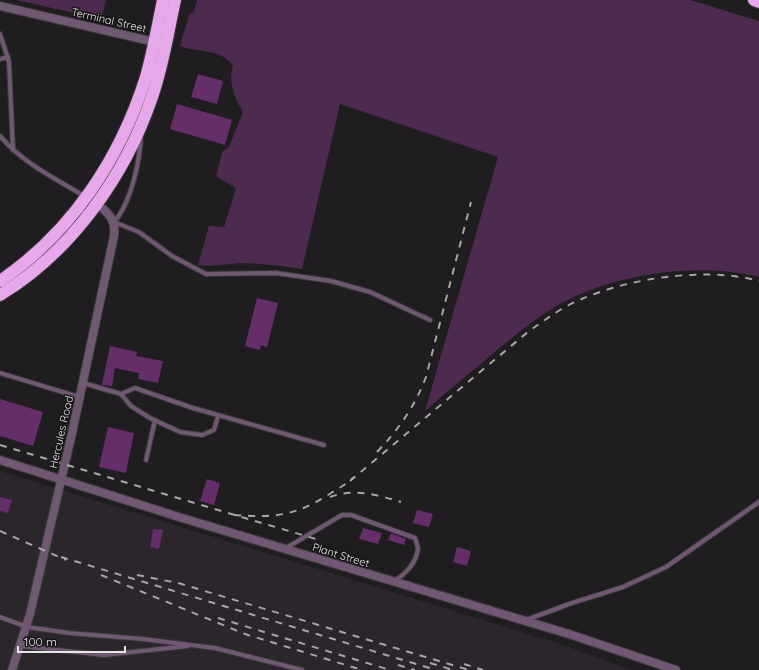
<svg xmlns="http://www.w3.org/2000/svg" width="759" height="670" font-family="Quicksand,sans-serif">
  <rect width="100%" height="100%" fill="#1f1d1f"/>
  <polygon fill="#2b252c" points="0,471 551,641 633,670 0,670"/>
  <g fill="#4c2b4f">
    <polygon points="16,0 106,0 101,19"/>
    <path d="M197 0H690L759 21V277C698 261 613 274 558 305 534 319 512 338 490 356 469 374 446 392 425 411L498 157 340 104 302 269C282 266 261 263 241 263 226 264 213 267 198 265L209 226 224 227 236 188 216 176 222 152 229 147 243 112C234 97 228 82 233 66 221 48 198 53 180 46L189 15 194 11Z"/>
  </g>
  <g fill="#652e6a">
    <polygon points="198,74 223,81 217,104 191,97"/>
    <polygon points="177,104 232,120 225,145 170,129"/>
    <polygon points="257,298 278,303 267,347 261,345 260,350 245,346"/>
    <polygon points="110,346 137,352 136,356 163,361 158,383 138,379 139,373 115,368 112,386 102,385"/>
    <polygon points="0,399 43,412 33,446 0,436"/>
    <polygon points="108,427 134,433 126,473 99,467"/>
    <polygon points="207,479 220,483 214,505 200,501"/>
    <polygon points="0,497 12,500 8,513 0,511"/>
    <polygon points="417,510 433,514 429,527 413,523"/>
    <polygon points="363,528 382,533 378,544 359,539"/>
    <polygon points="153,529 163,530 159,549 150,547"/>
    <polygon points="391,533 406,539 404,545 388,540"/>
    <polygon points="457,547 471,551 467,566 453,562"/>
  </g>
  <g fill="none" stroke-linecap="round" stroke-linejoin="round">
    <defs>
      <g id="lane">
        <polyline points="0,34 9,62 13,150"/>
        <polyline points="0,59 8,57"/>
        <path d="M141 135C140 161 131 203 114 222L139 232 172 256 206 274 276 273 331 281 370 292 430 320"/>
        <path d="M0 136C24 164 53 177 84 196"/>
        <polyline points="0,373 79,397"/>
        <polyline points="83,383 121,394 135,388 193,408 324,445"/>
        <polyline points="121,394 131,406 150,418 180,432 202,435 214,430 218,416"/>
        <polyline points="146,460 155,420"/>
        <path d="M286 548 342 515H351L415 538 418 548C417 562 406 574 394 581"/>
        <polyline points="0,617 27,627 69,633 143,639 215,648 302,670"/>
        <polyline points="526,620 572,603 623,587 666,567 759,502"/>
        <polyline points="20,646 104,655 188,646"/>
      </g>
      <g id="street">
        <polyline points="0,6 159,43"/>
        <polyline points="0,460 182,518 569,634 676,670"/>
        <path d="M12 670 30 614 72 433 114 236C116 220 109 213 97 204"/>
      </g>
      <g id="highway">
        <polyline points="754,0 759,2"/>
        <path d="M0 281C72 232 120 159 146 77 153 52 158 25 163 0"/>
        <path d="M0 295C72 251 125 176 152 97 163 66 168 32 175 0"/>
      </g>
    </defs>
    <use href="#lane" stroke="#3b393b" stroke-width="6"/>
    <use href="#street" stroke="#3b393b" stroke-width="10"/>
    <use href="#highway" stroke="#3b393b" stroke-width="14"/>
    <use href="#lane" stroke="#705772" stroke-width="4"/>
    <use href="#street" stroke="#705772" stroke-width="8"/>
    <use href="#highway" stroke="#e6a7eb" stroke-width="12"/>
    <g stroke="#a7a5a7" stroke-width="2" stroke-dasharray="7 7" stroke-linecap="butt">
      <polyline points="0,445 319,540"/>
      <path d="M377 452C399 429 415 406 426 377L471 202"/>
      <path d="M350 481 529 331C539 324 549 317 560 310 610 280 702 265 759 281"/>
      <path d="M330 497C354 488 378 495 401 502"/>
      <path d="M234 515C275 518 296 516 331 493 339 488 347 484 354 477"/>
      <polyline points="0,531 66,560"/>
      <polyline points="61,557 436,670"/>
      <polyline points="101,575 245,634 362,670"/>
      <polyline points="137,575 178,583 469,670"/>
      <polyline points="218,618 390,670"/>
      <polyline points="430,663 453,670"/>
      <polyline points="464,664 483,670"/>
      <polyline points="398,665 415,670"/>
    </g>
  </g>
  <g text-anchor="middle" stroke-width="3" stroke-linejoin="round" paint-order="stroke">
    <g font-size="11" fill="#e7e6e7" stroke="#161416">
      <text transform="translate(109 20) rotate(13)" y="4">Terminal Street</text>
      <text transform="translate(61 432) rotate(-77)" y="4">Hercules Road</text>
      <text transform="translate(341 555) rotate(17)" y="4">Plant Street</text>
    </g>
  </g>
  <path d="M18 646v6h107v-6" fill="none" stroke="#e7e6e7" stroke-width="2"/>
  <text x="24" y="646" font-size="12" fill="#e7e6e7" stroke="#161416" stroke-width="3" paint-order="stroke">100 m</text>
</svg>
